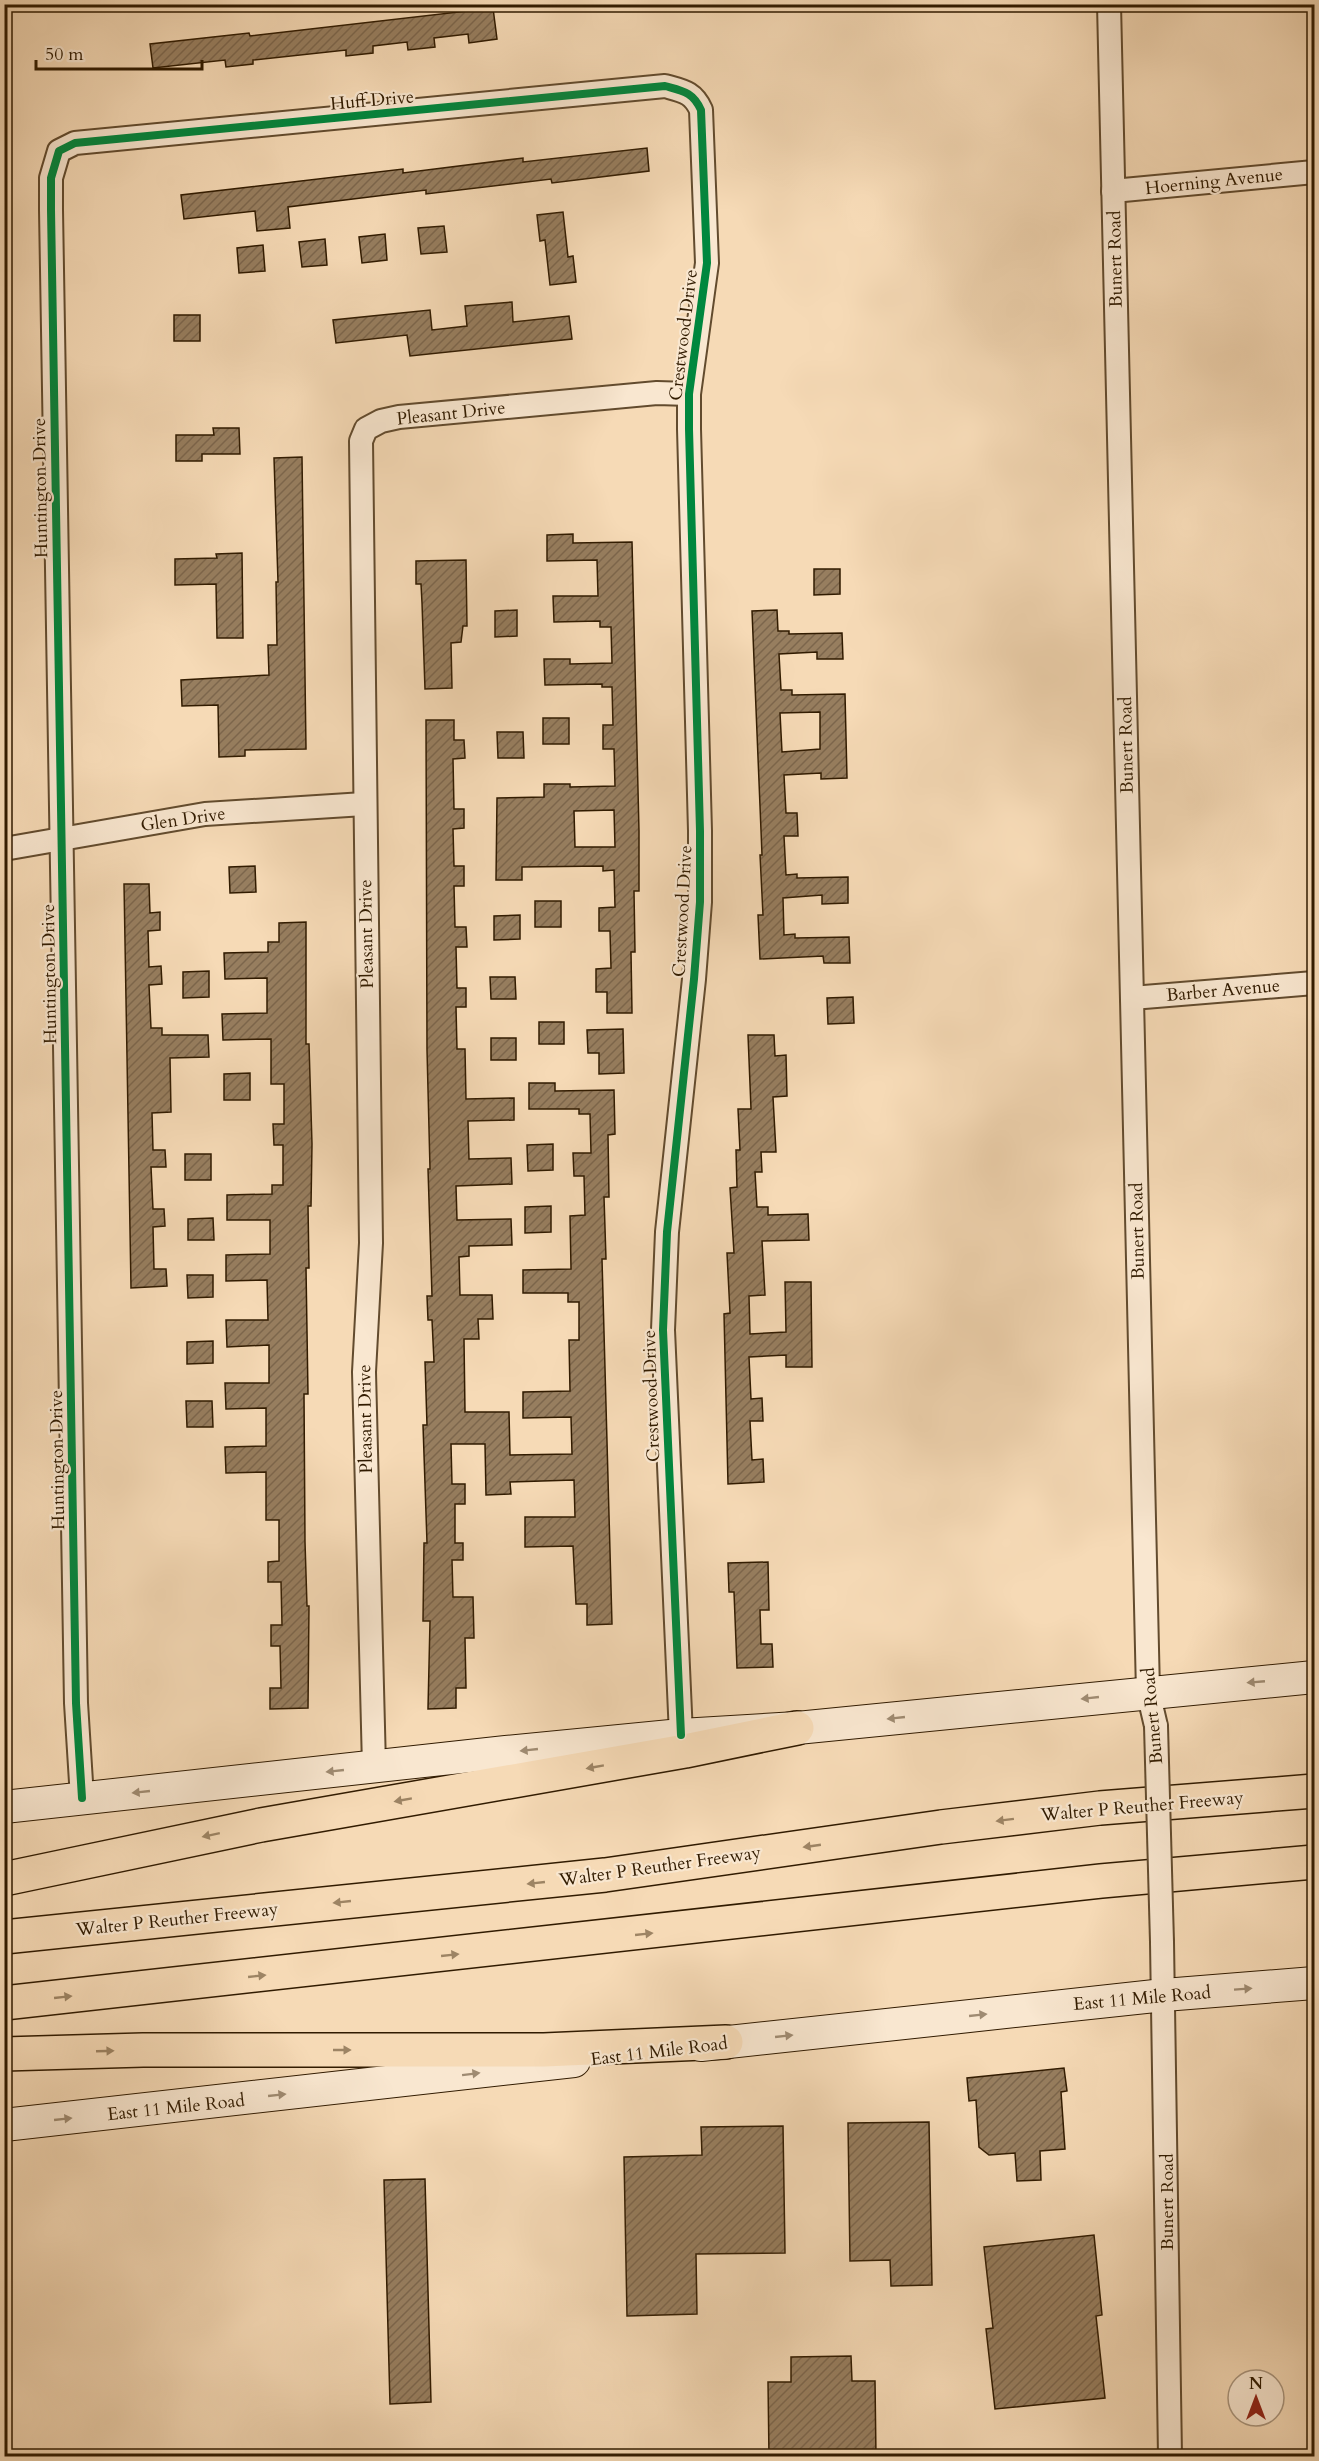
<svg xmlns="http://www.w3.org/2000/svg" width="1319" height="2461" font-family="Cardo,serif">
  <defs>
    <pattern id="building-hatch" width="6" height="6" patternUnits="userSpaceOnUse" patternTransform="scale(1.5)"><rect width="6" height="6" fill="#977e5f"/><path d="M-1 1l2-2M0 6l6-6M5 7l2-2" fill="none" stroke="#7c664c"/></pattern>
  </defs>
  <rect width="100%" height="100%" fill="#f6dab6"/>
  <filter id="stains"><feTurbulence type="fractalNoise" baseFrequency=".00333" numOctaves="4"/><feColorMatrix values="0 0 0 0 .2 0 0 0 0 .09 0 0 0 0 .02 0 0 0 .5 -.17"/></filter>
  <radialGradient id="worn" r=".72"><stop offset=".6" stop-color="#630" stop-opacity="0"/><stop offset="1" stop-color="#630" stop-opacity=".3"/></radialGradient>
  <g fill="url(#building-hatch)" stroke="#311b00" stroke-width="1.5" fill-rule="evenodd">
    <polygon points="493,8 497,39 469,43 468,34 434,38 435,47 408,50 407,42 373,46 373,53 346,56 346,50 253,60 253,64 226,67 225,60 153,68 150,44 249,33 250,36"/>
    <polygon points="647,148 649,171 552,183 551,179 426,194 426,190 288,207 290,228 257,231 255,211 184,219 181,195 403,169 403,173 523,158 523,162"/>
    <polygon points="563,212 568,257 573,256 576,282 550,285 545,240 540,241 537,215"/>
    <polygon points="444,226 447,252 421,254 418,228"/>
    <polygon points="385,234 387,260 362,263 359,237"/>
    <polygon points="325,239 327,265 302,267 299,242"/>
    <polygon points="263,245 265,271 239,273 237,248"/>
    <polygon points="512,302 513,322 569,316 572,339 410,356 407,335 336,343 333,320 430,310 432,330 467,326 465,306"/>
    <rect x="174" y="315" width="26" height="26"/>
    <polygon points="213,428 239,428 240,454 202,454 202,461 176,461 176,435 214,435"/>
    <polygon points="302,457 306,749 245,750 245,756 219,757 218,705 182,706 181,680 269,675 268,645 277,645 276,582 278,582 274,458"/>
    <path d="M573 534V543L632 542 639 831V891H634L635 952H631L632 1013H607V992H596V969L611 968 610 931H599V908L615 907 614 870 603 871V866L522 867V880H496L497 798 544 797V784H570V787L615 786 614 749H603V725H613L612 687H602V684L545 685 544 659H570V664L612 663 611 627H600V621L554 622 553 596H598L597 560 547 561V535ZM614 810 615 847H575L574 811Z"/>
    <polygon points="242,553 243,638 217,638 216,584 175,585 175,559 217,558 216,554"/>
    <polygon points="466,560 467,626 463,626 461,642 451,643 452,688 425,689 422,603 421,584 416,584 416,561"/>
    <polygon points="814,569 840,569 840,594 814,595"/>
    <polygon points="517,610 517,636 495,637 495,611"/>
    <path d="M777 610 778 631H789V634L842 633 843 659H817V652L779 654 781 690H792V695L845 694 847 778 821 779V773L784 775 786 813H797L798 836H784L786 875 797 874V878L848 877V903L822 904V895L783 898 784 935 795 934V938L849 937 850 963H824L823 956 760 959 758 915H763L760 855H762L752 611ZM820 712V749L782 752 780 713Z"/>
    <rect x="543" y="718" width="26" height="26"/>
    <polygon points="426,720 454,720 454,740 464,740 465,758 453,759 454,809 464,809 464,828 453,829 454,866 464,866 464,886 454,886 455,927 466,927 467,947 456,947 457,988 466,988 466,1007 456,1007 457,1049 465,1049 466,1099 514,1098 514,1120 468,1121 469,1159 511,1158 512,1184 456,1186 457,1220 511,1219 512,1245 469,1246 469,1256 459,1257 460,1295 492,1295 493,1319 478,1319 479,1339 464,1339 465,1412 509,1412 510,1455 572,1454 571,1417 523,1418 523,1392 570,1391 569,1340 579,1340 579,1302 568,1302 568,1293 523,1293 523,1270 571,1269 570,1216 585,1215 584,1176 574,1176 573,1153 591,1153 590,1114 579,1114 579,1109 529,1109 529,1083 555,1083 555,1091 614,1090 615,1134 608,1135 609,1197 604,1197 606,1259 602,1259 612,1624 587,1625 587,1604 576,1604 573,1546 525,1547 525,1517 575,1517 574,1480 510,1482 511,1494 486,1495 485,1444 451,1444 452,1484 465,1484 465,1504 455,1504 455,1543 463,1543 463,1560 452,1560 453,1597 473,1597 474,1638 465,1638 466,1688 456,1688 456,1708 428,1709 430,1621 423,1621 424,1543 427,1543 423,1425 427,1425 425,1362 434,1362 432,1320 428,1320 427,1296 432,1296 428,1169 430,1169 427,1050"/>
    <polygon points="497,732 523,732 524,758 498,758"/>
    <polygon points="255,866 256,892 230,893 229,867"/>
    <polygon points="124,884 149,884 150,913 160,912 160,930 148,931 149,967 161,966 162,984 149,985 151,1028 162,1028 162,1035 208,1035 209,1057 170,1058 171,1112 152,1113 153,1150 165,1150 166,1167 151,1167 153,1209 164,1209 165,1226 153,1227 154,1269 166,1269 167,1286 131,1288"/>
    <rect x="535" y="901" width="26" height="26"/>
    <polygon points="520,915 520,939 494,940 494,916"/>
    <polygon points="306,922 306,1044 309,1044 312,1144 311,1206 308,1206 309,1268 306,1268 308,1394 304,1394 305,1542 307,1606 309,1606 308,1708 270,1709 270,1688 281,1688 280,1646 271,1646 271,1625 282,1625 281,1582 268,1582 268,1562 279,1561 279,1520 266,1520 266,1472 226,1473 225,1447 266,1446 266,1408 226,1409 225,1383 269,1383 269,1345 227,1347 226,1320 268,1320 267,1280 226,1281 226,1255 270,1254 270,1220 227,1220 227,1195 272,1194 272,1185 283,1185 283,1145 274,1145 273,1124 284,1124 284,1084 271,1084 271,1039 223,1040 222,1014 267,1013 267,978 225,979 224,953 268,952 268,942 279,942 279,923"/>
    <polygon points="209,971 209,997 183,998 183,972"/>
    <polygon points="490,977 515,977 516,999 491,999"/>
    <polygon points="853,997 854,1023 828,1024 827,998"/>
    <rect x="539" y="1022" width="25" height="22"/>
    <polygon points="623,1029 624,1073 599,1074 599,1053 588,1053 587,1030"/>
    <polygon points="748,1035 774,1035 775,1056 786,1055 787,1096 773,1097 776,1152 761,1152 762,1172 755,1172 757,1207 768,1207 768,1215 808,1214 809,1240 762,1241 765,1295 749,1296 750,1334 786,1332 785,1282 811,1282 812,1367 786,1367 786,1355 749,1357 751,1399 762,1398 763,1421 750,1421 752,1460 763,1459 764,1482 728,1484 724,1314 730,1313 727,1253 734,1253 730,1188 737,1187 736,1150 740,1150 738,1109 751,1109"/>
    <rect x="491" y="1038" width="25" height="22"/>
    <polygon points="250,1073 250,1100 224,1100 224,1074"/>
    <polygon points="553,1144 553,1170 528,1171 527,1145"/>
    <rect x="185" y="1154" width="26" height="26"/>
    <polygon points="551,1206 551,1232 525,1233 525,1207"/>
    <polygon points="213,1218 214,1240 188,1240 188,1219"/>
    <polygon points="187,1275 213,1275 213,1297 188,1298"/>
    <polygon points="213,1341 213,1363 187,1364 187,1342"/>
    <polygon points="186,1401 212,1401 213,1427 187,1427"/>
    <polygon points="768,1562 769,1610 760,1610 761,1644 772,1644 773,1667 737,1668 734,1592 729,1592 728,1563"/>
    <polygon points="1064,2068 1067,2091 1061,2092 1065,2149 1040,2151 1041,2180 1017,2181 1015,2153 989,2155 979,2147 976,2100 969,2101 967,2078"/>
    <polygon points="929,2122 932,2285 891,2286 890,2260 850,2261 848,2123"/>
    <polygon points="783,2126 785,2253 696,2254 697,2314 627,2316 624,2157 702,2155 701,2127"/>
    <polygon points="425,2179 431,2402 390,2404 384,2180"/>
    <polygon points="1094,2235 1102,2315 1096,2316 1105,2398 995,2409 986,2329 993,2328 984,2247"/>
    <polygon points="851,2356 852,2381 875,2381 876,2457 769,2457 768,2382 791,2382 791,2357"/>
  </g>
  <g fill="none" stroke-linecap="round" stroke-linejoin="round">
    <defs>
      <g id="minor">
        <polyline points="1109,4 1148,1692 1156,1726"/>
        <polyline points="1113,191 1314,172"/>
        <polyline points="4,849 205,814 364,804"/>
        <polyline points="1132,998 1314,983"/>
        <polyline points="374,1766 364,1372 371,1243 361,441 366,429 381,421 399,417 657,393 689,394"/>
        <path d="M82 1798 76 1703 51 210V178L59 151 75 143 665 86C683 91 693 92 701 110L707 263 689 394V429L700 831V902L694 979 667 1232 663 1330 681 1735"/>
        <polyline points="1162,1942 1170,2456"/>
      </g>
      <g id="secondary">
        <polyline points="4,1807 506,1752 681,1735 797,1728 1314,1677"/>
        <polyline points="701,2045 1164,1995 1314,1983"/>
        <polyline points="4,2125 574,2061"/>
      </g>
      <g id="motorway">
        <polyline points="4,1879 261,1825 685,1751 797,1728"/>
        <polyline points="4,1937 605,1875 941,1827 1100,1808 1314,1791"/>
        <polyline points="4,2003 1101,1881 1314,1862"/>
        <polyline points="4,2054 143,2050 544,2050 726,2042"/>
      </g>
    </defs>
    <use href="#minor" stroke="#624b2e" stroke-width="26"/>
    <use href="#secondary" stroke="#311b00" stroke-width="34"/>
    <use href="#motorway" stroke="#311b00" stroke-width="36"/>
    <use href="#minor" stroke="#f9e7d0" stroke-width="22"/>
    <use href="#secondary" stroke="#f9e7d0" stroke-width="32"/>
    <use href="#motorway" stroke="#f6dab6" stroke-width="33"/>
    <defs>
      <polyline id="minor-bridge" points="1156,1726 1162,1942"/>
    </defs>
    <use href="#minor-bridge" stroke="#624b2e" stroke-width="26" stroke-linecap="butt"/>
    <use href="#minor-bridge" stroke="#f9e7d0" stroke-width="22"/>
    <defs>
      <path id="cycleway" d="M82 1798 76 1703 51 210V178L59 151 75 143 665 86C683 91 693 92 701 110L707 263 689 394V429L700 831V902L694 979 667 1232 663 1330 681 1735"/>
    </defs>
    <use href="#cycleway" stroke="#f9e7d0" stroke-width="11"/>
    <use href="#cycleway" stroke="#00873e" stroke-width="8"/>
  </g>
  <defs><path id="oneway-solid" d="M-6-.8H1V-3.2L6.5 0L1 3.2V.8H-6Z" transform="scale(1.5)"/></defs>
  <g fill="#9f8b72">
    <use href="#oneway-solid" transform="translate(1256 1682) rotate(175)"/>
    <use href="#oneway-solid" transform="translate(1090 1698) rotate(174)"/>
    <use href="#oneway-solid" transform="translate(896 1718) rotate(174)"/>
    <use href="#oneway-solid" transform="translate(529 1750) rotate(174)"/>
    <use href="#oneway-solid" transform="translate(335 1771) rotate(174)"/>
    <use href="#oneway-solid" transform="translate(141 1792) rotate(174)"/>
    <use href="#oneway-solid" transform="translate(1243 1989) rotate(-4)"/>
    <use href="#oneway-solid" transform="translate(978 2015) rotate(-6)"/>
    <use href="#oneway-solid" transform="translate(784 2036) rotate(-6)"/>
    <use href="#oneway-solid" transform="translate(471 2074) rotate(-7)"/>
    <use href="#oneway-solid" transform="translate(277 2095) rotate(-6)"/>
    <use href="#oneway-solid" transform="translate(63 2119) rotate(-6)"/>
  </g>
  <g fill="#9d8464">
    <use href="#oneway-solid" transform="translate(595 1767) rotate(170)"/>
    <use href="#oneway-solid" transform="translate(403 1800) rotate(170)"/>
    <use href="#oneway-solid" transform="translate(1005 1820) rotate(173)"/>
    <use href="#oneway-solid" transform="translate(211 1835) rotate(168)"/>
    <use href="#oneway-solid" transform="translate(812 1846) rotate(172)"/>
    <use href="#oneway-solid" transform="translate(536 1883) rotate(174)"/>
    <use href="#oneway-solid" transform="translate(342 1902) rotate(174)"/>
    <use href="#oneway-solid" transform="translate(644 1934) rotate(-6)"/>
    <use href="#oneway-solid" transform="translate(450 1955) rotate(-6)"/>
    <use href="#oneway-solid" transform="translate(257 1976) rotate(-6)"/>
    <use href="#oneway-solid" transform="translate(63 1997) rotate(-6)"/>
    <use href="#oneway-solid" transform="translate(342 2050)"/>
    <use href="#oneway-solid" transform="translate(105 2051) rotate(-2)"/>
  </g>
  <g text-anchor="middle" stroke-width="4.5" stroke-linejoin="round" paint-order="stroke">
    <g font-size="18" fill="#311b00" stroke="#f9e7d0">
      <text transform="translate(372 100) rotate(-5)" y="6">Huff Drive</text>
      <text transform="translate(1214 181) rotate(-6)" y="6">Hoerning Avenue</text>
      <text transform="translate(1115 259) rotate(-91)" y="6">Bunert Road</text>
      <text transform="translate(683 335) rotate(-83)" y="6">Crestwood Drive</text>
      <text transform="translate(451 413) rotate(-6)" y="6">Pleasant Drive</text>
      <text transform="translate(40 488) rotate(-91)" y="6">Huntington Drive</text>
      <text transform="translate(1126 745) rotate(-91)" y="6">Bunert Road</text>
      <text transform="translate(183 819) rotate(-8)" y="6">Glen Drive</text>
      <text transform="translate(682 911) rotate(-87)" y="6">Crestwood Drive</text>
      <text transform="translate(366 934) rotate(-91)" y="6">Pleasant Drive</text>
      <text transform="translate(49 974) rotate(-91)" y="6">Huntington Drive</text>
      <text transform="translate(1223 990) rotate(-5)" y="6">Barber Avenue</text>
      <text transform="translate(1137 1231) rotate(-91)" y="6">Bunert Road</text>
      <text transform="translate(651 1396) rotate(-92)" y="6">Crestwood Drive</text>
      <text transform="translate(365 1419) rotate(-91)" y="6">Pleasant Drive</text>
      <text transform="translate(57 1460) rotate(-91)" y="6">Huntington Drive</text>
      <text transform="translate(1152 1716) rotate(-95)" y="6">Bunert Road</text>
      <text transform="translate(1142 1806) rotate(-5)" y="6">Walter P Reuther Freeway</text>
      <text transform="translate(660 1866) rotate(-8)" y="6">Walter P Reuther Freeway</text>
      <text transform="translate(177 1919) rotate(-6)" y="6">Walter P Reuther Freeway</text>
      <text transform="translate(1142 1998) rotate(-5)" y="6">East 11 Mile Road</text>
      <text transform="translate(659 2051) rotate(-7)" y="6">East 11 Mile Road</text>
      <text transform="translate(176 2107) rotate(-6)" y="6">East 11 Mile Road</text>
      <text transform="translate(1167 2202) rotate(-90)" y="6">Bunert Road</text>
    </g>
  </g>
  <rect width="1319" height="2461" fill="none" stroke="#f6dab6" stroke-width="24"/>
  <rect x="6" y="6" width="1307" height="2449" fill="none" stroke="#311b00" stroke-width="3"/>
  <rect x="12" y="12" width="1295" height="2437" fill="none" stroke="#311b00" stroke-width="1.5"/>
  <g transform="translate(1256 2398)"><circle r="28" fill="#f9e7d0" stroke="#a9957d" stroke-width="1.5"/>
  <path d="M0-4.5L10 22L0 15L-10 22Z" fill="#8f2418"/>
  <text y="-9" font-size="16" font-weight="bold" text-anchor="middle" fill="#311b00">N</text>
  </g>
  <path d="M36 60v9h166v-9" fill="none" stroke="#311b00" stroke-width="3"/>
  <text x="45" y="60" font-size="18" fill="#311b00" stroke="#f9e7d0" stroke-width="4.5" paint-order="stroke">50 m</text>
  <rect width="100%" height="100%" filter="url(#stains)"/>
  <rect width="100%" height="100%" fill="url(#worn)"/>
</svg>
